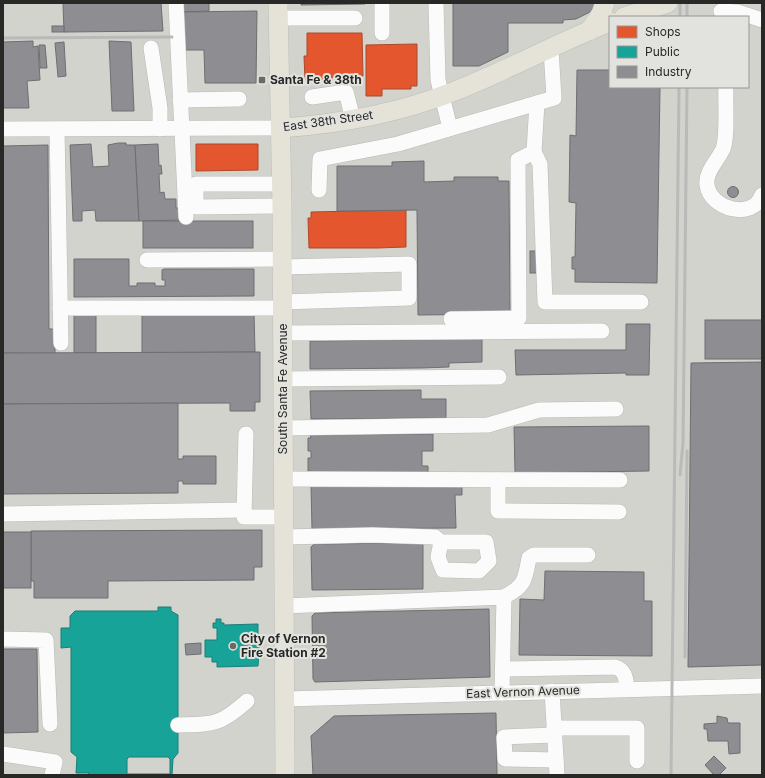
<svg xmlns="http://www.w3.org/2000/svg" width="765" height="778" font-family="Inter,sans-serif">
  <rect width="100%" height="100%" fill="#e1e2e0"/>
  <path fill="#d1d3cc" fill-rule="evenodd" d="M3 3H762V775H3ZM610 17H748V87H610Z"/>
  <g fill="#e4572e" stroke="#ac492c">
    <polygon points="307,33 362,33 363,76 332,77 332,80 305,80 304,56 307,56"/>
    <polygon points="417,44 417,86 411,86 411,89 382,89 382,96 366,96 366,45"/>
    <polygon points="196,144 258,144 258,170 196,171"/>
    <polygon points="406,210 406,247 377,248 309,248 308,218 311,218 311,212"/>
  </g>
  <g fill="#17a398" stroke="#1c7e76" fill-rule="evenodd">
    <path d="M158 607H171V611L178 615V753L173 759 172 775H175H87L89 773H76L77 757 71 752V647L61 648V628H70V616L75 611H158ZM129 757H168L170 759V774H127V759Z"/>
    <polygon points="216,619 221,619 221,623 224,623 224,625 258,624 258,637 260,637 258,666 217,667 217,662 212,662 212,657 205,657 205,640 217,640 217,628 213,628 213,623 216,623"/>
  </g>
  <g fill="#8d8d92" stroke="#6f6f72">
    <polygon points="63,3 161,3 163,31 64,32"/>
    <polygon points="180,3 209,3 209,11 180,12"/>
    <polygon points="301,3 365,3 365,4 301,5"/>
    <polygon points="453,3 597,3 590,12 576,19 563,20 563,23 508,23 508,52 479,66 453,66"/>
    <polygon points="257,11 256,83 205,83 204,50 182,50 180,12"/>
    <rect x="52" y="26" width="12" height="6"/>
    <polygon points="33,41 33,47 38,46 40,80 27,81 29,108 3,108 3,42"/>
    <polygon points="109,41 131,42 134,111 112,111"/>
    <polygon points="64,42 66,76 58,77 55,43"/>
    <polygon points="39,45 45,45 47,68 40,68"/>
    <polygon points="577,70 610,70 610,87 660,87 657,283 575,282 575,269 572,269 572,257 575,257 576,203 569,202 570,135 576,136"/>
    <polygon points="118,143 126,143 126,145 135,145 139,221 96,221 95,210 82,211 82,221 73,221 70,145 91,144 93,167 109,166 108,145"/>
    <polygon points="158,144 159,166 161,165 162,174 159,174 160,193 164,192 165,199 176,199 176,208 183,208 183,220 139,221 135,145"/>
    <polygon points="48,145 49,329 55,329 55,354 3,353 3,146"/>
    <polygon points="424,161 424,182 454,181 454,177 498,177 498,181 509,181 510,314 418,315 417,210 337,211 337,166 392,166 392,162"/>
    <circle cx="733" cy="192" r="5.5"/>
    <rect x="143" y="221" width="110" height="27"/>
    <rect x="530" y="251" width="9" height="22"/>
    <polygon points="74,259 129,259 129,286 137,286 137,283 155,283 155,286 165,286 165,280 162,280 162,270 164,269 254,269 254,296 74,297"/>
    <polygon points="254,312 255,352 142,353 142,313"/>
    <rect x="74" y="314" width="22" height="39"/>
    <rect x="705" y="320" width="57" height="39"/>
    <polygon points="626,324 650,324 649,375 626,375 626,373 516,375 515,350 626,350"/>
    <polygon points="482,339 482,362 449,363 449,367 421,368 310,369 310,341"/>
    <polygon points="260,352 260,402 255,402 255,411 230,411 230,403 3,404 3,353"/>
    <polygon points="762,362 762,665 688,667 691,363"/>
    <polygon points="421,390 421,399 446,399 446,418 311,419 310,391"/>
    <polygon points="178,403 178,459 183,459 183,456 216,456 216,484 183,484 183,481 178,481 178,493 3,494 3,404"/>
    <polygon points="649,426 649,471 515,473 514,427"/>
    <polygon points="433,434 433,451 422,451 422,466 428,466 428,473 311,474 311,471 308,471 308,458 311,458 311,451 308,451 308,438 311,438 310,435"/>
    <polygon points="311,485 462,486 462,495 455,495 456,528 312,529"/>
    <polygon points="262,530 262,567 254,567 254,580 108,581 108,598 34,598 34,581 31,581 31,531"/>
    <rect x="3" y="532" width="28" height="56"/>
    <polygon points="423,543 423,589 312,590 311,547 314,544"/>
    <polygon points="545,571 644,572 644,601 652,601 652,656 519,655 520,599 544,600"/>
    <polygon points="489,609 490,677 315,682 313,679 312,616 315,613"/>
    <polygon points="201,643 201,654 186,655 185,644"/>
    <polygon points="3,649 37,649 38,732 3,733"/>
    <polygon points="496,713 497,775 313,775 311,736 334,716"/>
    <polygon points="717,716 727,718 728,723 740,723 740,753 729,754 728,741 708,741 707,729 704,729 704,724 717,723"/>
    <polygon points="714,756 726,768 719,775 714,775 705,765"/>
  </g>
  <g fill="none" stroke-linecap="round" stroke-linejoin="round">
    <defs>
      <g id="minor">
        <polyline points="176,3 186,217"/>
        <polyline points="382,3 382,33"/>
        <polyline points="436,3 438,80 450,128"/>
        <polyline points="721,11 738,12 762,20"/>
        <polyline points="279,18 355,18"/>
        <polyline points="151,48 160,108 160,129"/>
        <path d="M726 87C725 102 728 136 723 149 718 160 705 172 707 185 710 209 753 221 762 195"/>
        <polyline points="312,97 346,92 353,119"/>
        <polyline points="180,100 239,99"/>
        <polyline points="537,103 534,152 540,164 545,302 641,302"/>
        <polyline points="3,129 281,128"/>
        <polyline points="57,129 61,343"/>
        <polyline points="282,184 196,184 196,207 282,206"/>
        <polyline points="319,190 320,159 398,144 554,98 551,49"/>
        <polyline points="147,260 281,259"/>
        <polyline points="282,267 409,264 409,298 282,302"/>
        <polyline points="60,308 282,308"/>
        <polyline points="451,319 519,318 518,160 534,152"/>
        <polyline points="283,333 602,331"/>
        <polyline points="283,379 499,377"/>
        <polyline points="283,428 488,425 539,410 616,409"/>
        <polyline points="246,434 244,517 283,517"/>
        <polyline points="284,479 620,480"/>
        <polyline points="498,480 498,511 619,512"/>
        <polyline points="3,514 244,510"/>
        <polyline points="284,537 372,535 435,537 441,542 486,542 489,561 479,571 443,570 438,557 441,542"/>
        <path d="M504 597C525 586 525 580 529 558L534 555H588"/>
        <polyline points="284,606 504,597 502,693"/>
        <polyline points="3,639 46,640 50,724"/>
        <path d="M503 669 615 667C626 670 626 680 627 689"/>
        <polyline points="552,691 557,775"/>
        <polyline points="285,699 762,686"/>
        <path d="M178 725C213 724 219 726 247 701"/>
        <polyline points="554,728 637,728 637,761"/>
        <polyline points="554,735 504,737 505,759 556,760"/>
        <polyline points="3,754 55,762 52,775"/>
      </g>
      <g id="major">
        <polyline points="278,3 282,206 285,775"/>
        <polyline points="624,17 668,3"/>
        <polyline points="589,31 601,14 605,3"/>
        <path d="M281 128C339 124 400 113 455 91 508 70 557 43 610 22"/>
      </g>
    </defs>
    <use href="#minor" stroke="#babab9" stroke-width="16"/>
    <use href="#major" stroke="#bdbdbc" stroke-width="20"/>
    <use href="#minor" stroke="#fafbfa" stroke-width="15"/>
    <use href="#major" stroke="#e5e3d8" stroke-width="19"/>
    <g stroke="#bababa" stroke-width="3">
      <polyline points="680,17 680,3"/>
      <polyline points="687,17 687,3"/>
      <polyline points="3,38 172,37"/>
      <polyline points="680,475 683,443 687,87"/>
      <polyline points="685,657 687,451"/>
      <polyline points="671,775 679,87"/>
    </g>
  </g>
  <g fill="#696968" stroke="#e2e3df" stroke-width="1.5">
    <rect x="258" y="76" width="8" height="8" rx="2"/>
    <circle cx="233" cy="646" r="4"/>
  </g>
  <g text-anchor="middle" stroke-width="4" stroke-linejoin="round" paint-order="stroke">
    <g font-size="12" font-weight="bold" fill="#282827" stroke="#e2e3df" text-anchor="start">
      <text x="270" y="84">Santa Fe &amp; 38th</text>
      <text x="241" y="643">City of Vernon<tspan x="241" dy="14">Fire Station #2</tspan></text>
    </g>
    <g font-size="12" fill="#282827" stroke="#e2e3df">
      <text transform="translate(328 121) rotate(-8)" y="4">East 38th Street</text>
      <text transform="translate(283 389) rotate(-90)" y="4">South Santa Fe Avenue</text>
      <text transform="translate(523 692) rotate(-2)" y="4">East Vernon Avenue</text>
    </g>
  </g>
  <rect width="765" height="778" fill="none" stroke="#282827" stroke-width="8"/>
  <rect x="609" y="16" width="140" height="72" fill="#e2e3df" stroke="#989895"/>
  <rect x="617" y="26" width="20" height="12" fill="#e4572e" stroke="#989895"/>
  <text x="645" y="36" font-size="12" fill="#282827">Shops</text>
  <rect x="617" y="46" width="20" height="12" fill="#17a398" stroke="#989895"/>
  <text x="645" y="56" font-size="12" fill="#282827">Public</text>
  <rect x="617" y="66" width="20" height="12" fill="#8d8d92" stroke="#989895"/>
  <text x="645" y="76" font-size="12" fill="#282827">Industry</text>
</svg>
